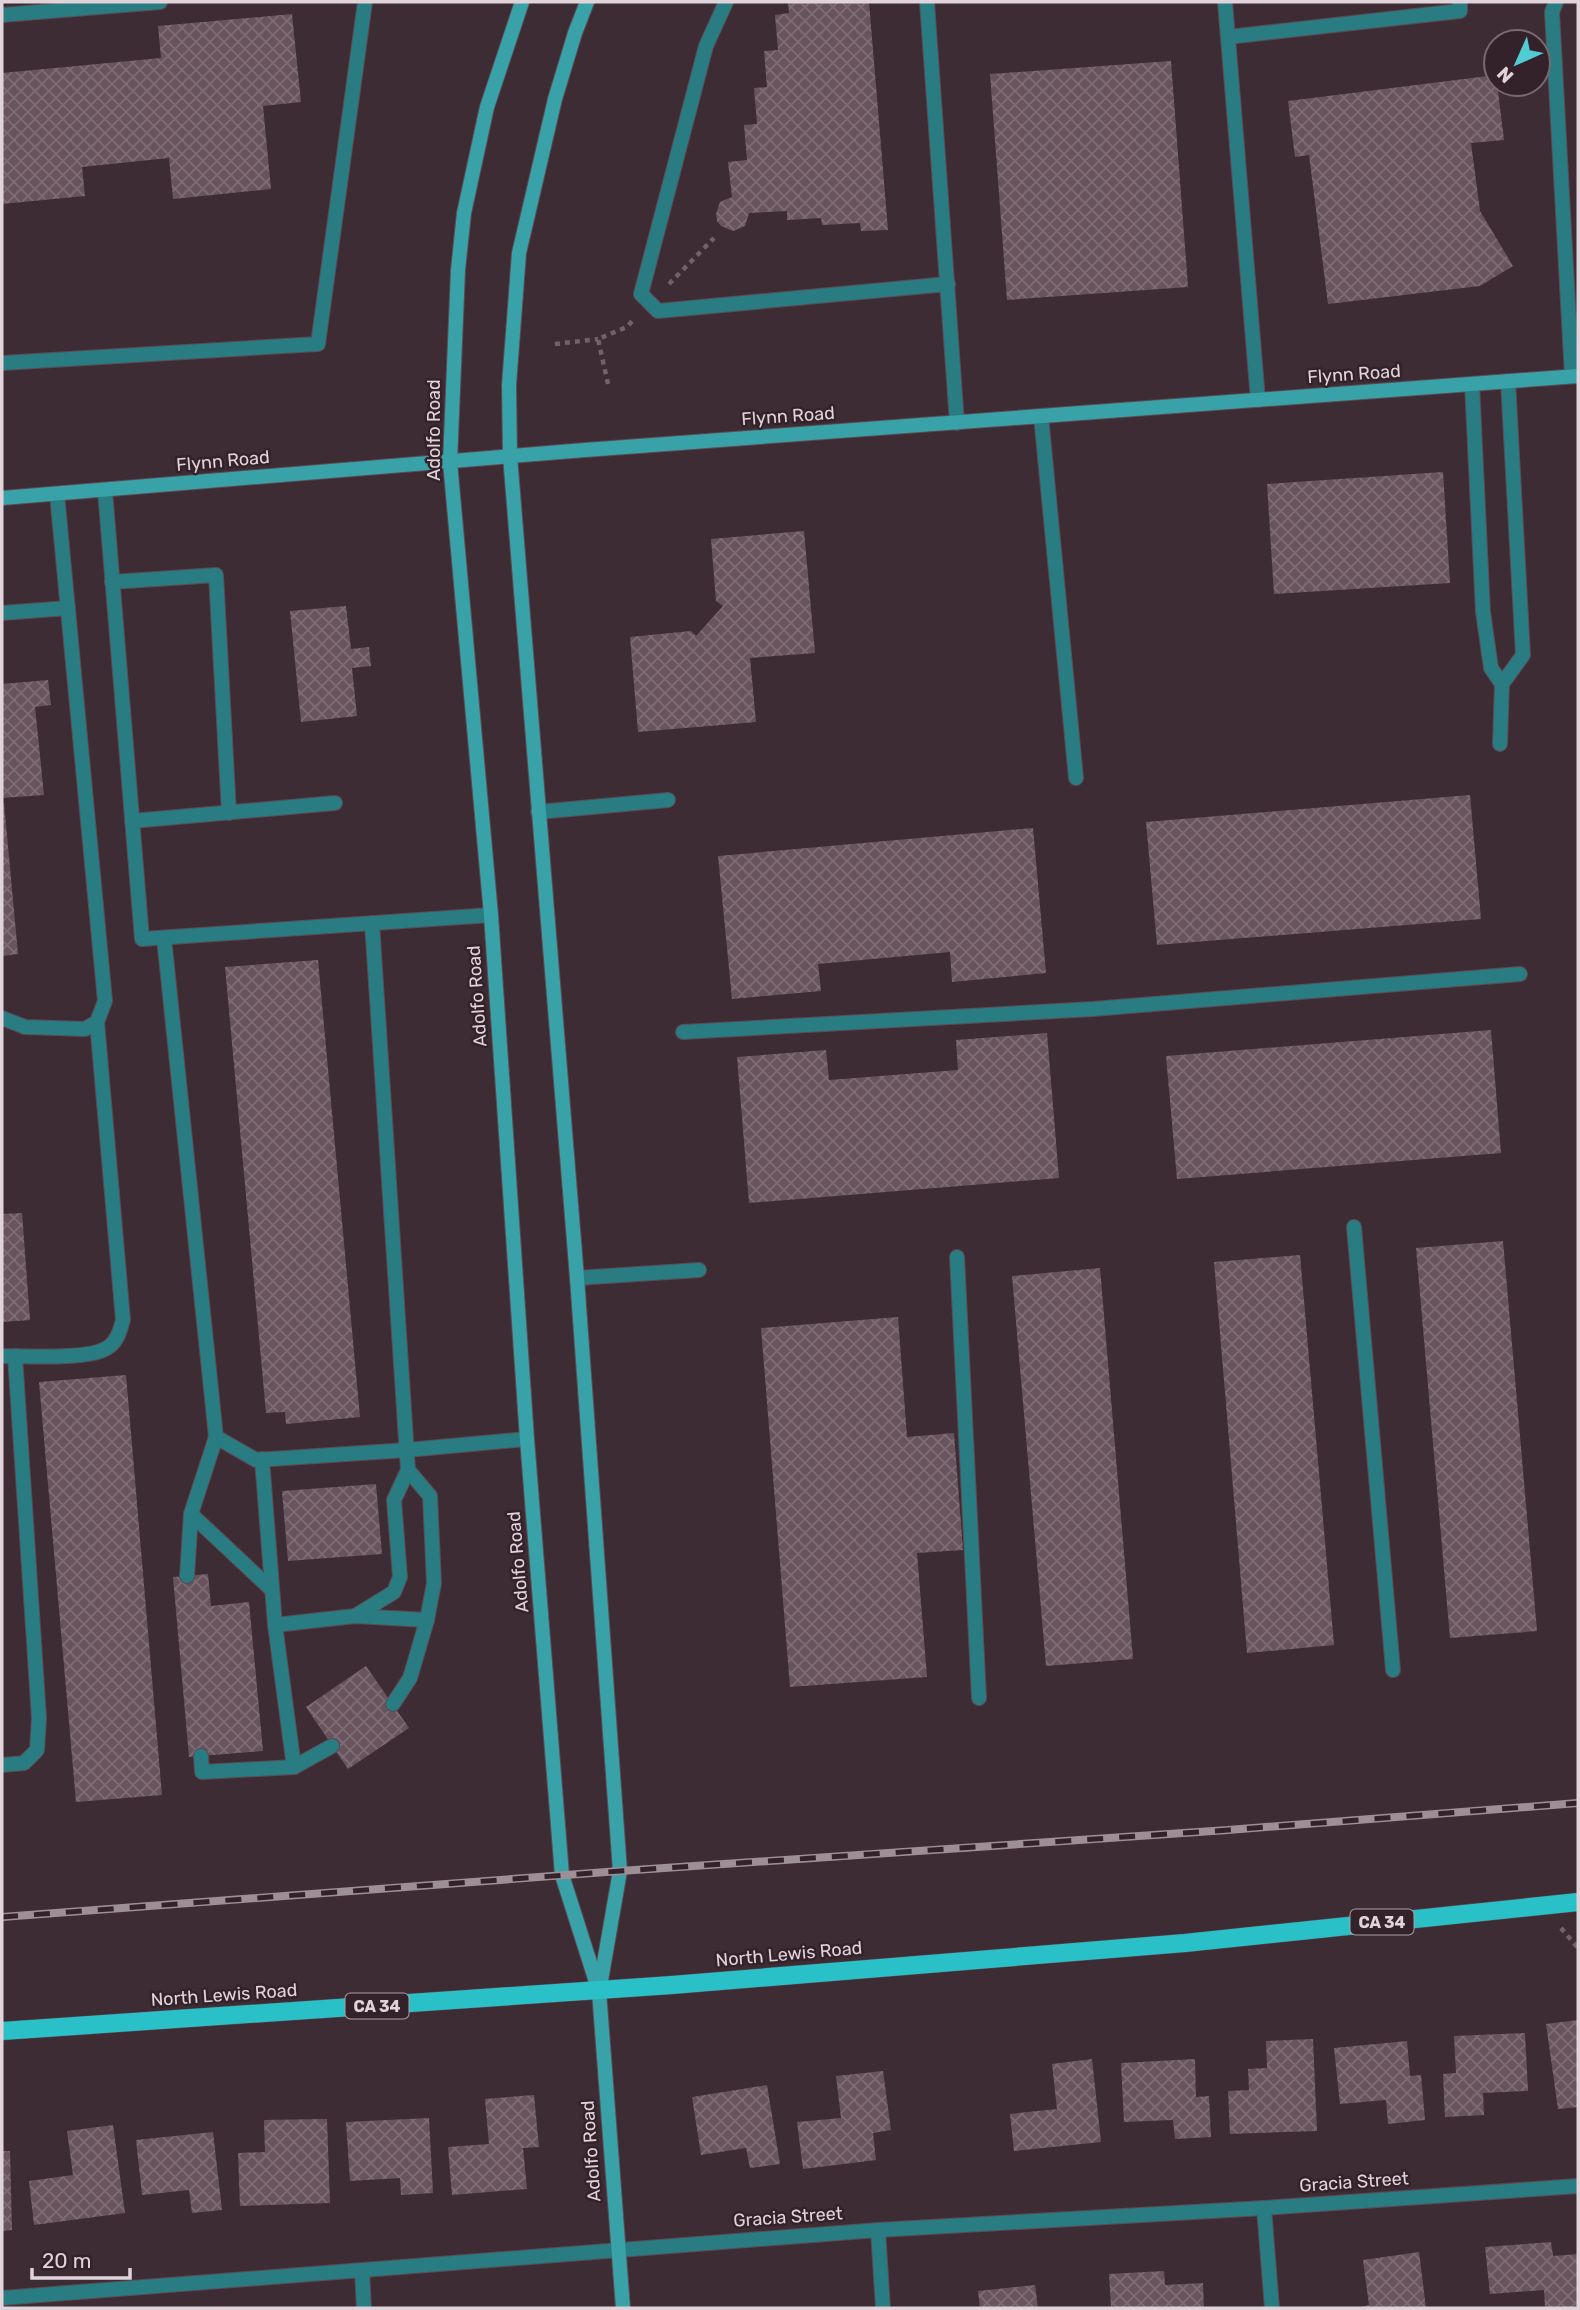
<svg xmlns="http://www.w3.org/2000/svg" width="1580" height="2310" font-family="Rubik,sans-serif">
  <defs>
    <pattern id="building-cross-hatch" width="8" height="8" patternUnits="userSpaceOnUse" patternTransform="scale(1.75)"><rect width="8" height="8" fill="#69545e"/><path d="M0 0l8 8M0 8l8-8" fill="none" stroke="#7e6c74"/></pattern>
  </defs>
  <rect width="100%" height="100%" fill="#3e2c35"/>
  <g fill="url(#building-cross-hatch)">
    <polygon points="788,2 869,2 888,230 861,231 860,223 822,225 821,218 787,220 787,211 749,213 745,226 733,231 721,226 717,221 716,214 720,202 732,197 728,162 747,160 744,125 757,124 754,88 767,87 764,51 778,50 775,15 789,13"/>
    <polygon points="292,14 301,102 263,106 271,189 173,199 169,158 82,167 85,196 2,204 2,73 161,58 158,26"/>
    <polygon points="1171,61 1188,287 1007,300 990,74"/>
    <polygon points="1496,75 1504,140 1471,143 1480,211 1513,266 1480,286 1328,304 1309,155 1295,157 1288,101"/>
    <polygon points="1443,472 1450,583 1274,594 1267,484"/>
    <polygon points="804,531 815,653 750,658 756,722 638,732 630,637 691,631 696,636 723,606 716,601 711,539"/>
    <polygon points="346,606 351,649 369,647 371,666 352,668 357,716 301,722 290,611"/>
    <polygon points="48,680 51,705 35,707 44,795 2,798 2,684"/>
    <polygon points="1470,795 1481,919 1157,945 1146,822"/>
    <polygon points="2,803 4,803 18,954 2,956"/>
    <polygon points="1033,828 1046,973 952,982 950,952 818,964 821,991 732,999 718,856"/>
    <polygon points="318,960 360,1417 286,1424 285,1412 266,1413 225,967"/>
    <polygon points="1491,1030 1501,1153 1177,1179 1166,1056"/>
    <polygon points="1047,1033 1059,1178 749,1203 737,1057 826,1050 829,1080 958,1070 956,1040"/>
    <polygon points="22,1213 30,1320 2,1322 2,1214"/>
    <polygon points="1503,1241 1537,1631 1450,1638 1416,1248"/>
    <polygon points="1300,1255 1334,1645 1247,1653 1214,1262"/>
    <polygon points="1100,1268 1133,1659 1046,1666 1012,1276"/>
    <polygon points="898,1317 907,1437 954,1433 963,1550 917,1553 927,1677 790,1687 761,1328"/>
    <polygon points="126,1375 162,1795 76,1802 39,1382"/>
    <polygon points="376,1484 382,1554 288,1561 282,1491"/>
    <polygon points="208,1574 211,1606 249,1602 263,1751 189,1757 173,1577"/>
    <polygon points="366,1666 409,1728 348,1769 306,1707"/>
    <polygon points="1578,2020 1578,2107 1558,2109 1546,2024"/>
    <polygon points="1525,2033 1528,2091 1483,2093 1484,2115 1445,2117 1443,2074 1456,2073 1454,2036"/>
    <polygon points="1313,2039 1317,2131 1230,2134 1228,2091 1249,2090 1248,2069 1267,2068 1266,2041"/>
    <polygon points="1407,2041 1410,2076 1421,2075 1425,2120 1388,2124 1386,2100 1340,2104 1334,2048"/>
    <polygon points="1092,2059 1101,2142 1014,2151 1010,2114 1057,2109 1052,2064"/>
    <polygon points="1195,2059 1196,2097 1209,2096 1211,2137 1175,2139 1173,2120 1124,2122 1121,2063"/>
    <polygon points="883,2071 891,2130 873,2133 876,2160 803,2169 797,2122 841,2118 836,2076"/>
    <polygon points="767,2085 780,2164 750,2168 746,2148 701,2155 692,2097"/>
    <polygon points="534,2095 539,2147 523,2148 527,2189 452,2195 448,2147 489,2144 485,2099"/>
    <polygon points="429,2118 433,2193 401,2195 400,2178 350,2181 346,2122"/>
    <polygon points="327,2119 330,2203 240,2206 238,2153 265,2152 264,2120"/>
    <polygon points="113,2125 125,2213 34,2225 29,2181 73,2175 67,2131"/>
    <polygon points="213,2132 222,2210 192,2213 189,2190 142,2195 136,2140"/>
    <polygon points="2,2151 10,2151 12,2230 2,2231"/>
    <polygon points="1551,2242 1553,2256 1578,2254 1578,2308 1545,2308 1544,2290 1490,2294 1485,2247"/>
    <polygon points="1419,2252 1426,2308 1356,2308 1369,2305 1363,2260"/>
    <polygon points="1164,2271 1165,2285 1203,2283 1204,2308 1111,2308 1109,2274"/>
    <polygon points="1035,2285 1038,2308 980,2308 978,2291"/>
  </g>
  <g fill="none" stroke-linecap="round" stroke-linejoin="round">
    <defs>
      <g id="service">
        <polyline points="726,2 706,46 641,294 658,311 948,284"/>
        <polyline points="927,2 957,423"/>
        <polyline points="1225,2 1258,400"/>
        <polyline points="1556,2 1552,12 1572,376"/>
        <polyline points="2,15 160,2"/>
        <polyline points="1228,37 1460,11 1460,2"/>
        <polyline points="2,363 318,344 365,2"/>
        <polyline points="1472,384 1483,612 1491,668 1502,684"/>
        <polyline points="1041,416 1076,778"/>
        <polyline points="105,491 142,939 491,915"/>
        <polyline points="112,582 216,575 229,813"/>
        <polyline points="2,613 68,608"/>
        <polyline points="1500,744 1502,684 1523,655 1508,381"/>
        <polyline points="538,812 668,800"/>
        <polyline points="132,821 335,803"/>
        <polyline points="372,923 408,1470 430,1496 434,1583 427,1620 410,1678 393,1704"/>
        <polyline points="164,938 216,1437 256,1460 407,1450 527,1439"/>
        <polyline points="2,1018 25,1027 85,1029 97,1022 105,1001 57,494"/>
        <polyline points="683,1032 1093,1009 1520,974"/>
        <polyline points="1354,1227 1393,1670"/>
        <polyline points="957,1257 979,1698"/>
        <polyline points="577,1278 699,1270"/>
        <path d="M2 1356C26 1356 88 1360 107 1348 117 1342 120 1331 123 1320L97 1022"/>
        <polyline points="262,1459 275,1625 355,1616 427,1620"/>
        <polyline points="191,1514 272,1590"/>
        <polyline points="187,1576 191,1514 216,1437"/>
        <polyline points="355,1616 394,1592 400,1577 394,1500 408,1470"/>
        <polyline points="275,1625 294,1767"/>
        <polyline points="201,1756 202,1772 294,1767 332,1746"/>
        <polyline points="2,1765 24,1763 37,1750 39,1718 15,1356"/>
      </g>
      <g id="minor">
        <polyline points="1264,2208 1272,2308"/>
        <polyline points="878,2230 883,2308"/>
        <polyline points="362,2271 364,2308"/>
        <polyline points="2,2298 878,2230 1264,2208 1578,2186"/>
      </g>
      <g id="secondary">
        <polyline points="522,2 487,107 464,213 458,270 450,462 491,915 527,1439 562,1875 599,1991 623,2308"/>
        <polyline points="587,2 575,33 555,99 519,253 509,385 510,456 577,1278 620,1871 600,1986"/>
        <polyline points="2,498 585,450 1578,376"/>
      </g>
      <polyline id="primary" points="2,2031 672,1985 1185,1943 1578,1902"/>
    </defs>
    <use href="#service" stroke="#5b4a53" stroke-width="16"/>
    <use href="#minor" stroke="#5b4a53" stroke-width="16"/>
    <use href="#secondary" stroke="#5b4a53" stroke-width="16"/>
    <use href="#primary" stroke="#5b4a53" stroke-width="19"/>
    <g stroke="#716169" stroke-width="4.5" stroke-dasharray="5 5" stroke-linecap="butt">
      <polyline points="669,284 714,238"/>
      <polyline points="555,344 598,339"/>
      <polyline points="608,384 598,339 627,327 633,320"/>
      <polyline points="1561,1928 1578,1948"/>
    </g>
    <use href="#service" stroke="#297c81" stroke-width="14"/>
    <use href="#minor" stroke="#297c81" stroke-width="14"/>
    <use href="#secondary" stroke="#39a2a8" stroke-width="14"/>
    <use href="#primary" stroke="#2ac0c8" stroke-width="18"/>
    <defs>
      <polyline id="rail" points="2,1917 620,1871 1228,1830 1578,1803"/>
    </defs>
    <use href="#rail" stroke="#9e8f96" stroke-width="8"/>
    <use href="#rail" stroke="#34222b" stroke-width="5" stroke-dasharray="16" stroke-linecap="butt"/>
  </g>
  <g text-anchor="middle" stroke-width="5" stroke-linejoin="round" paint-order="stroke">
    <g fill="#34222b" stroke="#ac9ea5" stroke-width="2">
      <rect x="1350.5" y="1909.5" width="63" height="25" rx="5"/>
      <rect x="345.5" y="1993.5" width="63" height="25" rx="5"/>
    </g>
    <g font-size="16" font-weight="bold" fill="#e0d3d9">
      <text x="1382" y="1928">CA 34</text>
      <text x="377" y="2012">CA 34</text>
    </g>
    <g font-size="18" fill="#e0d3d9" stroke="#34222b">
      <text transform="translate(1354 374) rotate(-4)" y="6">Flynn Road</text>
      <text transform="translate(788 416) rotate(-4)" y="6">Flynn Road</text>
      <text transform="translate(434 430) rotate(-90)" y="6">Adolfo Road</text>
      <text transform="translate(223 461) rotate(-5)" y="6">Flynn Road</text>
      <text transform="translate(477 996) rotate(-94)" y="6">Adolfo Road</text>
      <text transform="translate(518 1562) rotate(-95)" y="6">Adolfo Road</text>
      <text transform="translate(789 1954) rotate(-5)" y="6">North Lewis Road</text>
      <text transform="translate(224 1995) rotate(-4)" y="6">North Lewis Road</text>
      <text transform="translate(591 2151) rotate(-94)" y="6">Adolfo Road</text>
      <text transform="translate(1354 2182) rotate(-4)" y="6">Gracia Street</text>
      <text transform="translate(788 2217) rotate(-4)" y="6">Gracia Street</text>
    </g>
  </g>
  <rect width="1580" height="2310" fill="none" stroke="#e0d3d9" stroke-width="7"/>
  <g transform="translate(1517 63) rotate(225)"><circle r="33" fill="#34222b" stroke="#796971" stroke-width="2"/>
  <path d="M0-5L12 26L0 18L-12 26Z" fill="#51ccd3"/>
  <text y="-10" font-size="19" font-weight="bold" text-anchor="middle" fill="#e0d3d9">N</text>
  </g>
  <path d="M32 2268v10h98v-10" fill="none" stroke="#e0d3d9" stroke-width="3.5"/>
  <text x="42" y="2268" font-size="21" fill="#e0d3d9" stroke="#34222b" stroke-width="5" paint-order="stroke">20 m</text>
</svg>
